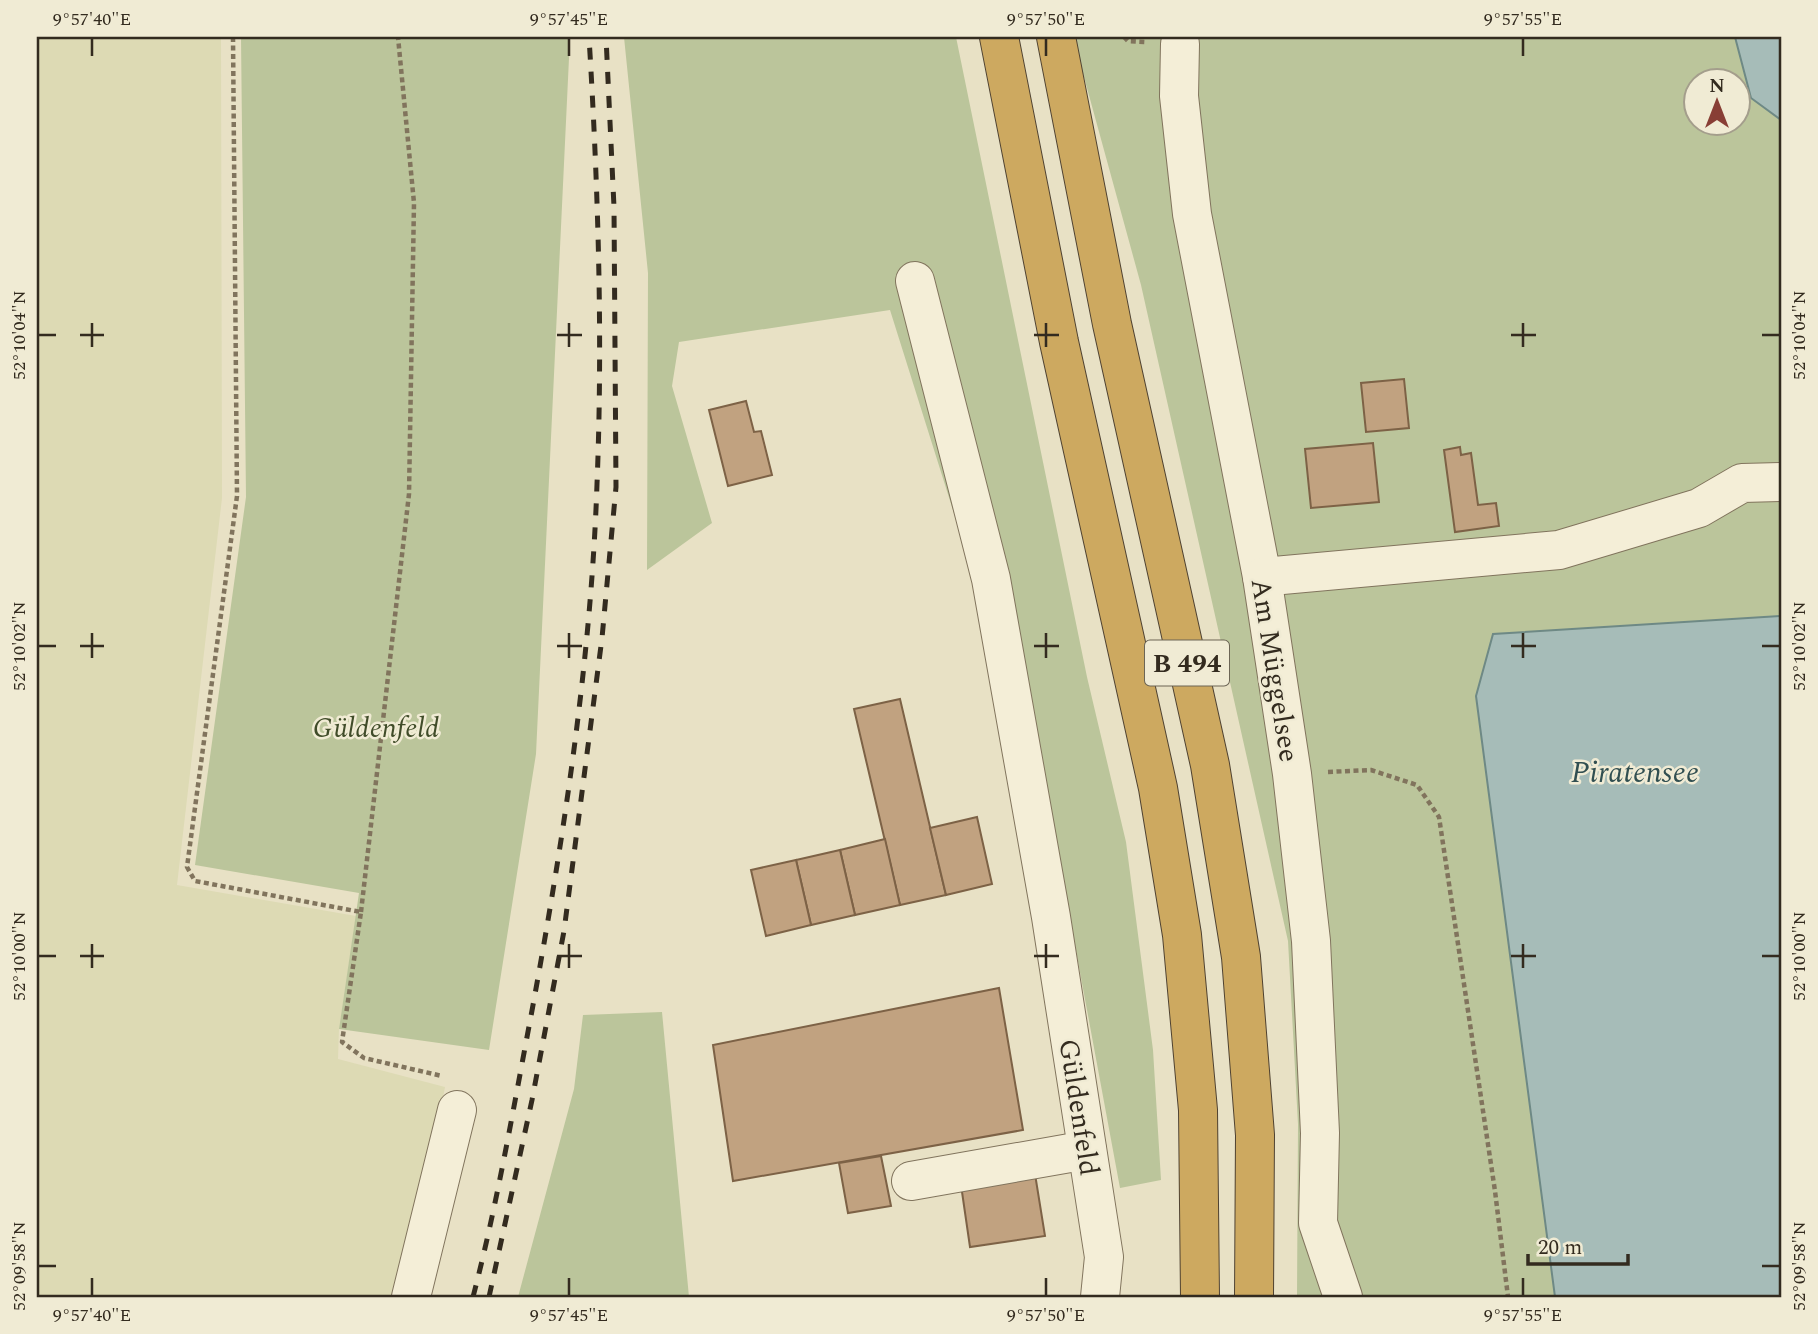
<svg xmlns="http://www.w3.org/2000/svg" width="1818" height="1334" font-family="Spectral,serif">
  <rect width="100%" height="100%" fill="#e8e1c5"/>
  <polygon fill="#dddab4" points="37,37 221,37 222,498 177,885 356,916 339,1029 338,1059 445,1087 426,1185 396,1297 37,1297"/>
  <g fill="#bbc59b" fill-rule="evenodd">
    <polygon points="241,37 570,37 536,754 489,1050 339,1029 359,893 195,865 246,497"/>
    <polygon points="624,37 956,37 1087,677 1126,842 1153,1050 1161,1180 1120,1188 1064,886 963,542 890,310 679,342 672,386 712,523 647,570 648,273"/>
    <path d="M1073 37H1781V1297H1297L1298 1124 1288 941 1141 285ZM1696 80H1738V122H1696Z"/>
    <polygon points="662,1012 689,1297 518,1297 574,1089 583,1015"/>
  </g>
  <g fill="#a6bcb8" stroke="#6e8985" stroke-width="2">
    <polygon points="1735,37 1781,37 1781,120 1751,98"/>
    <polygon points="1781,616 1781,1297 1555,1297 1476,696 1493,634"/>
  </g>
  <g fill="#c1a280" stroke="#7d6246" stroke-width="2">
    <polygon points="1404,379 1409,428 1366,432 1361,383"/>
    <polygon points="746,401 754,432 761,431 772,475 728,486 709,410"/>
    <polygon points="1373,443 1379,502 1311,508 1305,449"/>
    <polygon points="1460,447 1461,455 1471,453 1478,505 1496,503 1499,526 1455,532 1444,450"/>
    <polygon points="900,699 946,895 900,905 854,709"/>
    <polygon points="977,817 992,884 946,895 930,828"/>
    <polygon points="885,839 900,905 855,915 840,850"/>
    <polygon points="840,850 855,915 811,925 796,860"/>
    <polygon points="796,860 811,925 766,936 751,870"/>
    <polygon points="999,988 1023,1130 733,1181 713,1045"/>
    <polygon points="881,1156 891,1206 848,1213 839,1163"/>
    <polygon points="1035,1174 1045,1236 970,1247 961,1185"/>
  </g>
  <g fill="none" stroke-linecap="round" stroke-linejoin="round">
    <defs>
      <g id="minor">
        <polyline points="1180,44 1179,96 1192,214 1262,577 1292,774 1311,941 1320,1133 1318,1223 1343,1297"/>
        <polyline points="915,281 991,579 1051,917 1104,1257 1100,1297"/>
        <polyline points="1262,577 1559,550 1699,508 1742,483 1781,482"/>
        <polyline points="911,1181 1087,1150"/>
        <polyline points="411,1297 457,1110"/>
      </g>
      <g id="highway">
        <polyline points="999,37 1059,342 1158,788 1182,935 1198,1110 1200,1297"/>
        <polyline points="1056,37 1112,324 1210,765 1241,957 1255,1135 1254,1297"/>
      </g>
    </defs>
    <use href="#minor" stroke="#81745d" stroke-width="40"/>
    <use href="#highway" stroke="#4f4231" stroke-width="40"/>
    <g stroke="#81745d" stroke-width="4.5" stroke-dasharray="5 3.5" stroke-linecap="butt">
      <polyline points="233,37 237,496 187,867 195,881 361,912 342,1042 364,1058 442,1076"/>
      <polyline points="1124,37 1128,41 1146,42"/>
      <polyline points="1328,772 1371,770 1417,785 1439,817 1495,1191 1508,1297"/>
      <polyline points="361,912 409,494 414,203 398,37"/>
    </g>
    <use href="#minor" stroke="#f4eed7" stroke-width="38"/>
    <use href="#highway" stroke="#cda960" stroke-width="38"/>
    <g stroke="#332b1f" stroke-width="5" stroke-dasharray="12 12" stroke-linecap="butt">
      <path d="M473 1297C497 1205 513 1110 531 1016 563 842 591 661 597 484 603 335 598 185 589 37"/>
      <polyline points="489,1297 532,1100 564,931 602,638 616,487 614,207 606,37"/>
    </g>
  </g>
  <path fill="none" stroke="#332b1f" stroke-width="2.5" d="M92 38V56M569 38V56M1046 38V56M1523 38V56M92 323V347M569 323V347M1046 323V347M1523 323V347M38 335H56M80 335H104M557 335H582M1034 335H1059M1511 335H1536M1762 335H1780M92 633V658M569 633V658M1046 633V658M1523 633V658M38 646H56M80 646H104M557 646H582M1034 646H1059M1511 646H1536M1762 646H1780M92 944V968M569 944V968M1046 944V968M1523 944V968M38 956H56M80 956H104M557 956H582M1034 956H1059M1511 956H1536M1762 956H1780M38 1266H56M1762 1266H1780M92 1278V1296M569 1278V1296M1046 1278V1296M1523 1278V1296"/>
  <g text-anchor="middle" stroke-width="5" stroke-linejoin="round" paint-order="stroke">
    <rect fill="#f0ebd4" stroke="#6c6555" stroke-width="2" x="1145" y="640.5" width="84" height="45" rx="5"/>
    <g font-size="26" font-weight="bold" fill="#332b1f">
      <text x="1187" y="672">B 494</text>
    </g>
    <g font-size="28" fill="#332b1f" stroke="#f0ebd4">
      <text transform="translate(1276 670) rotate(81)" y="10">Am Müggelsee</text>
      <text transform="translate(1080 1107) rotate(81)" y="10">Güldenfeld</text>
    </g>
    <g font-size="28" font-style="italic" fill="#404c29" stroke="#f0ebd4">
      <text x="376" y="737">Güldenfeld</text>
    </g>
    <g font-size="30" font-style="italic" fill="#314f51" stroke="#f0ebd4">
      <text x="1635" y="782">Piratensee</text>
    </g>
  </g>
  <rect width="1818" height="1334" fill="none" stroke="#f0ebd4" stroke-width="77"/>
  <g transform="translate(1717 102)"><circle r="33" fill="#f0ebd4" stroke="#a49e8c" stroke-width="2"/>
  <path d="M0-5L12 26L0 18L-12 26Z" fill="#883e35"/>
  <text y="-10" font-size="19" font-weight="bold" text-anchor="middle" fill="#332b1f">N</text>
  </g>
  <path d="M1528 1254v10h100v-10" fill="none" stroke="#332b1f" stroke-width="3.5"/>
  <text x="1538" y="1254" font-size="21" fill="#332b1f" stroke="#f0ebd4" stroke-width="5" paint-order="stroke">20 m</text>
  <rect x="38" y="38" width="1742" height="1258" fill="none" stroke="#332b1f" stroke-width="2.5"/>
  <g font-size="18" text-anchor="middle" fill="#332b1f">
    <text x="92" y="25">9°57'40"E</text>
    <text x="569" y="25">9°57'45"E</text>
    <text x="1046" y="25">9°57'50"E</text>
    <text x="1523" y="25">9°57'55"E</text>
    <text transform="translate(19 335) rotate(-90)" y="6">52°10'04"N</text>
    <text transform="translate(1799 335) rotate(-90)" y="6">52°10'04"N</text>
    <text transform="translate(19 646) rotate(-90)" y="6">52°10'02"N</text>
    <text transform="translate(1799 646) rotate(-90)" y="6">52°10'02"N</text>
    <text transform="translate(19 956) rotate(-90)" y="6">52°10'00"N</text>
    <text transform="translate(1799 956) rotate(-90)" y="6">52°10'00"N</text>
    <text transform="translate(19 1266) rotate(-90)" y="6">52°09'58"N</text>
    <text transform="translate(1799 1266) rotate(-90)" y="6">52°09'58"N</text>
    <text x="92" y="1321">9°57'40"E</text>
    <text x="569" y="1321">9°57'45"E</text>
    <text x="1046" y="1321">9°57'50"E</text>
    <text x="1523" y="1321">9°57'55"E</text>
  </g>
</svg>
